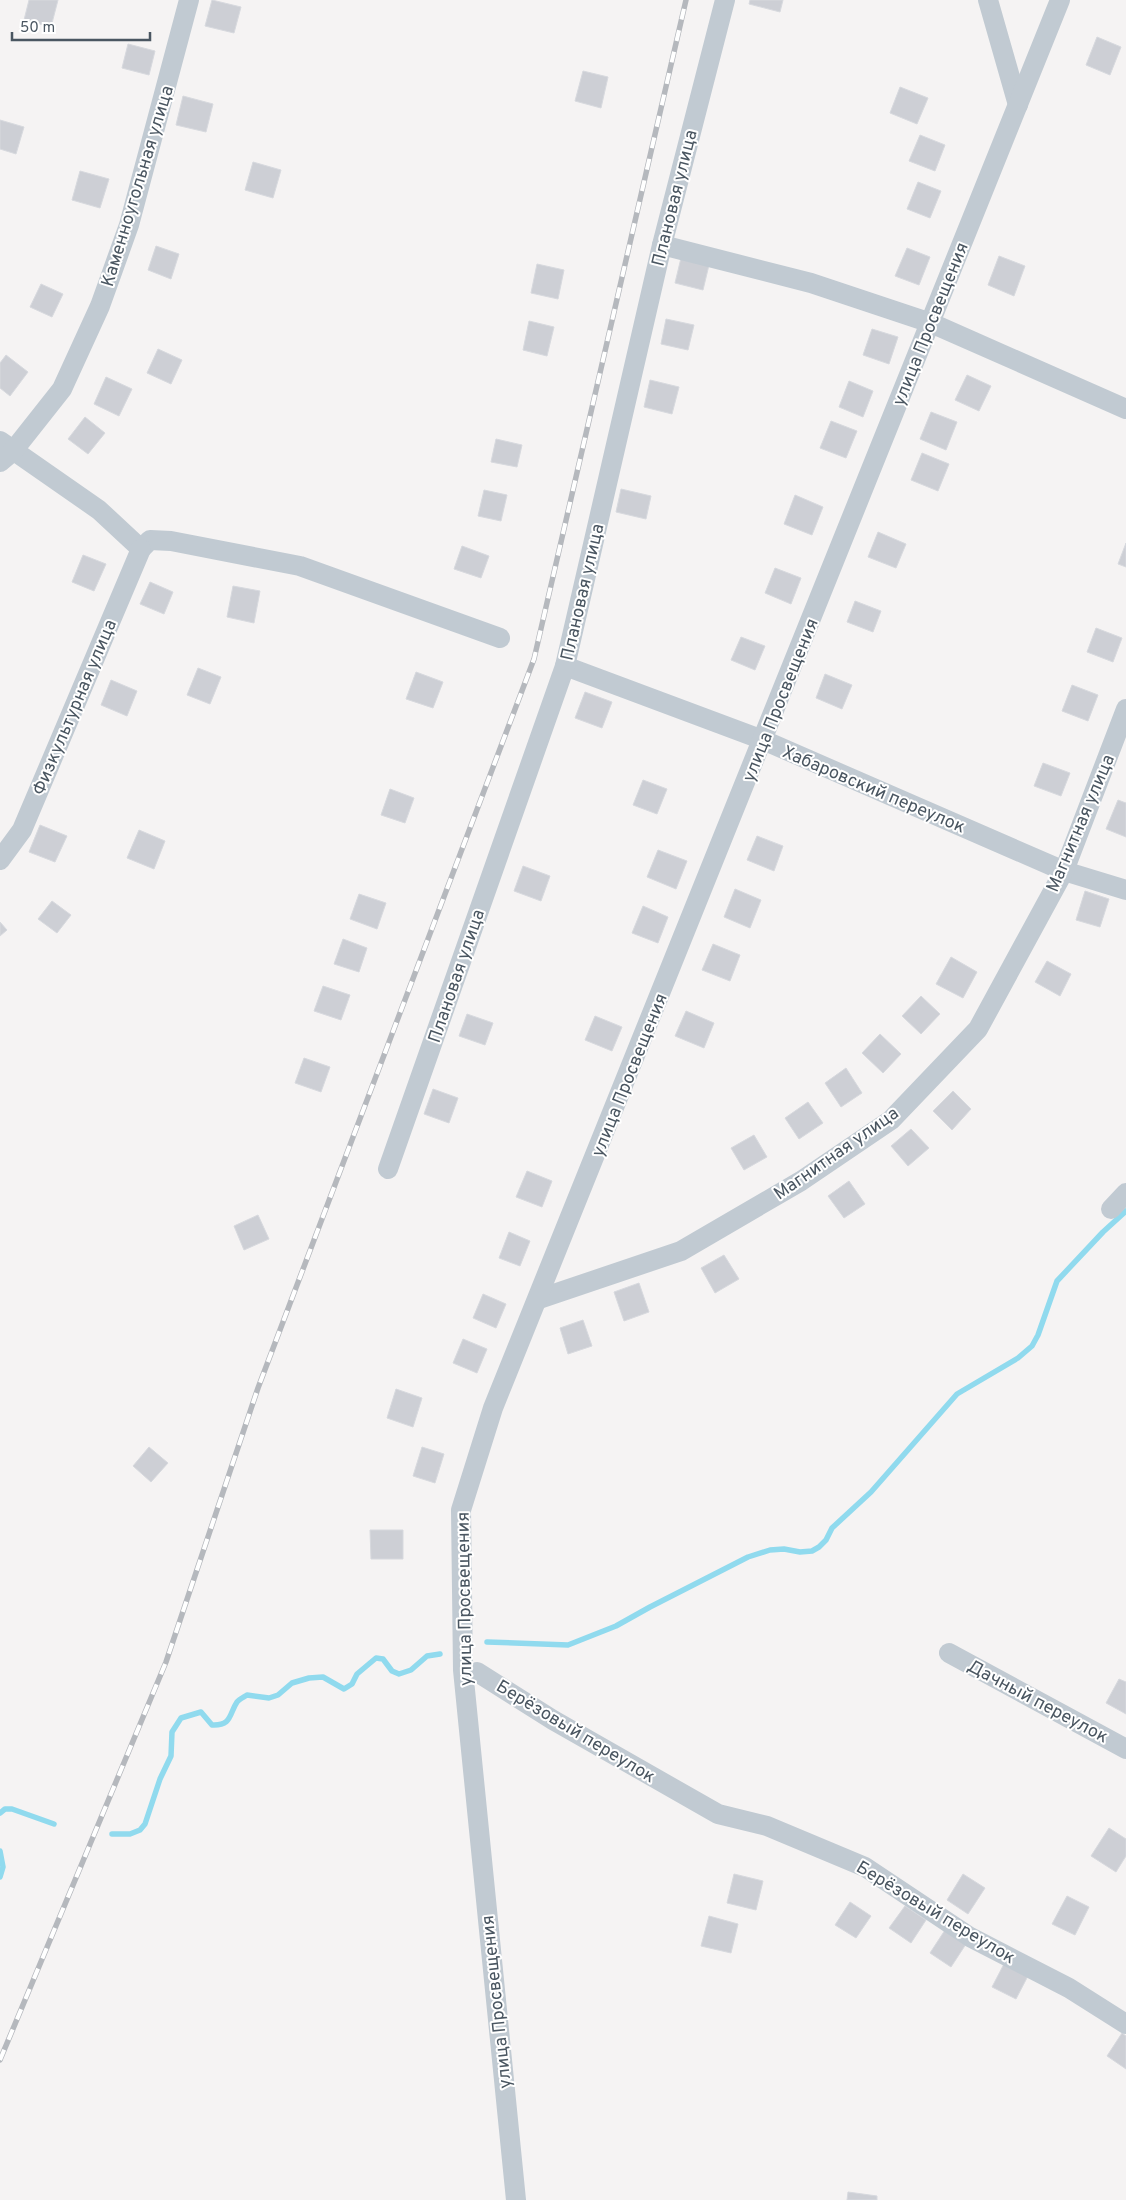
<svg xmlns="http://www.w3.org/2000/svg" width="1126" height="2200" font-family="Overpass,sans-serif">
  <rect width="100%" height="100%" fill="#f5f3f3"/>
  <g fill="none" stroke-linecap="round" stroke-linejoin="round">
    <g stroke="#90daee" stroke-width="5.5">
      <polyline points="487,1642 568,1645 616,1626 650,1607 748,1557 770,1550 784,1549 800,1552 812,1551 819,1547 826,1540 832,1528 871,1492 957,1394 1018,1358 1032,1346 1038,1335 1057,1281 1103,1232 1126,1211"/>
      <polyline points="0,1813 5,1809 12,1809 54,1824"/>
      <path d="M112 1834H130L140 1830 145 1824 160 1779 171 1756 172 1732 181 1718 201 1712 212 1725C232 1726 229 1714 237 1702 239 1699 244 1697 247 1695L269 1698 278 1695 292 1683 309 1678 323 1677 344 1689 352 1684 357 1674 376 1658 383 1659 392 1671 399 1674 411 1670 427 1656 440 1654"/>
      <polyline points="0,1851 3,1867 0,1877"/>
    </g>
  </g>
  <g fill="#cdcfd5" stroke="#d7d9de">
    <polygon points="29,0 58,0 51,27 24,20"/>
    <polygon points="212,0 241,7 234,33 205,26"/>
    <polygon points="750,0 783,0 780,12 749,4"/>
    <polygon points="1097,37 1121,47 1110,75 1086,65"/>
    <polygon points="128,44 155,51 149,75 122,68"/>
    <polygon points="583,71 608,77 601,108 575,101"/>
    <polygon points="900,87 928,98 917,124 890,113"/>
    <polygon points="183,96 213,104 206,132 176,125"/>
    <polygon points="0,120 24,127 16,154 0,149"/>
    <polygon points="920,135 945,145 935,171 909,161"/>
    <polygon points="253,162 281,170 273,198 245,190"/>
    <polygon points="80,171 109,179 100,208 72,200"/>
    <polygon points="918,182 941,191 930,218 907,209"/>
    <polygon points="156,246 179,254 171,279 148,270"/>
    <polygon points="907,248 930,257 919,285 895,276"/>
    <polygon points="999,256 1025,266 1014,296 988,285"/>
    <polygon points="681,258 709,265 703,290 675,283"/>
    <polygon points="537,264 564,270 558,299 531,293"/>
    <polygon points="41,284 63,294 52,317 30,307"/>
    <polygon points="666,319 694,325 688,350 661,344"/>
    <polygon points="529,321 554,327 547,356 523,350"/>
    <polygon points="872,329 898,337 889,364 863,355"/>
    <polygon points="158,349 182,360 171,384 147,373"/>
    <polygon points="6,355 28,372 10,396 0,388 0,363"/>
    <polygon points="967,375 991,386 979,411 955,400"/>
    <polygon points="106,377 132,389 119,416 94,404"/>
    <polygon points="650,380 679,387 672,414 644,407"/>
    <polygon points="849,381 873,391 863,417 839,407"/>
    <polygon points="931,412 957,422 946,450 920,439"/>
    <polygon points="85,417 105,433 88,454 68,439"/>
    <polygon points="831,421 857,431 846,458 820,448"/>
    <polygon points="496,439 522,445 517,467 491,462"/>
    <polygon points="922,453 949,464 938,491 911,480"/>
    <polygon points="621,489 651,496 646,519 616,512"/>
    <polygon points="484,490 507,495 501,521 478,516"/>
    <polygon points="795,495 823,507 812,535 784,524"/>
    <polygon points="878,532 906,544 896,568 868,557"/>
    <polygon points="1126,543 1126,567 1118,564"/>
    <polygon points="462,546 489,556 481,578 454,569"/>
    <polygon points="83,555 106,564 94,591 72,582"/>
    <polygon points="775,568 801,578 791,604 765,593"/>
    <polygon points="150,582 173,592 164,614 140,604"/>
    <polygon points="233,586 260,591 254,623 227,617"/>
    <polygon points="855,601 881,611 873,632 847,622"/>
    <polygon points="1096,628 1122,638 1113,662 1087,652"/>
    <polygon points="741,637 765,646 755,670 731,660"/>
    <polygon points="198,668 221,677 210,704 187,695"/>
    <polygon points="416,672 443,682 433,708 406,699"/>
    <polygon points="825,674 852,685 842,709 816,698"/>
    <polygon points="111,680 137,691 127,716 101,705"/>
    <polygon points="1072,685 1098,695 1088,721 1062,711"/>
    <polygon points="585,692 612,702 602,728 575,718"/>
    <polygon points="1043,763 1070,773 1061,796 1034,786"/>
    <polygon points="643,780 667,789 657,814 633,805"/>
    <polygon points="390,789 414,798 405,823 381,815"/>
    <polygon points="1118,800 1126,803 1126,837 1106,829"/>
    <polygon points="40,825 67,836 55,862 29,852"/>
    <polygon points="139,830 165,841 154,869 127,858"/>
    <polygon points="757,836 783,846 774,871 747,860"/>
    <polygon points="658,850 687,861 676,889 647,877"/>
    <polygon points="523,866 550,876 541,901 514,891"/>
    <polygon points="735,889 761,900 750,928 724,917"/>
    <polygon points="1085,891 1109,899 1100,927 1076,920"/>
    <polygon points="359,894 386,903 377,929 350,919"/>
    <polygon points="52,901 71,915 57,933 38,919"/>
    <polygon points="643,906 668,917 658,943 632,933"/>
    <polygon points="0,922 7,930 0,936"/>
    <polygon points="343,939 367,948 359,972 334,964"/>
    <polygon points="713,944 740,955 730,981 702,970"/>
    <polygon points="951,957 977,972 963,998 936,984"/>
    <polygon points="1047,961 1071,974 1060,996 1035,982"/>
    <polygon points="323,986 350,995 341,1020 314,1011"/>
    <polygon points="921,996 940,1014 921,1034 902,1016"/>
    <polygon points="686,1011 714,1023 704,1048 675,1036"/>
    <polygon points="467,1014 493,1023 485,1045 459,1036"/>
    <polygon points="595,1016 622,1027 612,1051 585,1040"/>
    <polygon points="880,1034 901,1054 883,1073 862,1053"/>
    <polygon points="304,1058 330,1067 321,1092 295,1083"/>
    <polygon points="846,1068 862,1093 841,1107 825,1083"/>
    <polygon points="433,1089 458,1098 449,1123 424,1114"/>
    <polygon points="953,1091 971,1109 952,1130 933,1111"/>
    <polygon points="808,1102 823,1123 799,1139 785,1118"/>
    <polygon points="911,1129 929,1148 908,1166 891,1146"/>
    <polygon points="754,1135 767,1157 744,1170 731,1148"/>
    <polygon points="527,1171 552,1181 542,1207 516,1197"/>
    <polygon points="849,1181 865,1204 844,1218 828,1196"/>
    <polygon points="258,1215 269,1239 244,1250 234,1226"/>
    <polygon points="509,1232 530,1241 520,1266 499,1258"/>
    <polygon points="724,1255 739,1279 715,1293 701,1268"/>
    <polygon points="639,1283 649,1312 624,1321 614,1292"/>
    <polygon points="483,1294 506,1304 496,1328 473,1318"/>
    <polygon points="583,1320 592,1346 568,1354 560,1328"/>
    <polygon points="463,1339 487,1349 477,1373 453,1363"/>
    <polygon points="396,1389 422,1398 413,1427 387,1418"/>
    <polygon points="149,1447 168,1463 151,1482 133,1466"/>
    <polygon points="422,1447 444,1454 435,1483 413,1476"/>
    <polygon points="370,1530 403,1530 403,1559 371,1559"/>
    <polygon points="1119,1679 1126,1682 1126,1714 1106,1703"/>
    <polygon points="1109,1828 1126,1839 1126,1856 1116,1872 1091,1856"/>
    <polygon points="734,1874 763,1881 756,1910 727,1903"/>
    <polygon points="963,1874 985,1888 968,1914 947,1900"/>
    <polygon points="1067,1896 1089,1907 1075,1935 1052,1924"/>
    <polygon points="850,1902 871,1916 856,1938 835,1925"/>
    <polygon points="905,1906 926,1920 911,1943 889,1928"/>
    <polygon points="709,1916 738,1924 731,1953 701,1946"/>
    <polygon points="947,1927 968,1941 951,1967 930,1953"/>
    <polygon points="1005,1962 1029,1974 1016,1999 992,1987"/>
    <polygon points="1122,2033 1126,2036 1126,2069 1107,2056"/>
    <polygon points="848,2192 877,2196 877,2200 847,2200"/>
  </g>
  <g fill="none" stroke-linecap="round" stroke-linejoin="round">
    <g stroke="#c1cad2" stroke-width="20">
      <polyline points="988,0 1018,105"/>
      <polyline points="662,245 811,283 931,323 1126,409"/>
      <polyline points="0,441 99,510 141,549 150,540 171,541 300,566 500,638"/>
      <polyline points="0,462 13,451 62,389 100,306 129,225 189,0"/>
      <polyline points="565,666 763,740 1064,871 1126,890"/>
      <polyline points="0,860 22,830 141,549"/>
      <polyline points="388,1169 565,666 662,245 725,0"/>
      <polyline points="1111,1209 1126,1193"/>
      <polyline points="539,1299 681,1251 801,1181 891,1120 978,1029 1064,871 1126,709"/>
      <polyline points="949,1653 1126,1749"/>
      <polyline points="477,1672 553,1720 718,1814 767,1826 865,1867 970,1937 1069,1988 1126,2024"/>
      <polyline points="516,2200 463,1670 461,1510 493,1408 1060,0"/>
    </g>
    <defs>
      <polyline id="rail" points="0,2060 166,1662 258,1388 534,659 686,0"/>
    </defs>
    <use href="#rail" stroke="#b5b8bd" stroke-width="5.5"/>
    <use href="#rail" stroke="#fff" stroke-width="4" stroke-dasharray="11" stroke-linecap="butt"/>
  </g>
  <g text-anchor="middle" stroke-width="4" stroke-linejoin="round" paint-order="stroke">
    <g font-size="18" fill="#4a5661" stroke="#fff">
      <text transform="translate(137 186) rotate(-73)" y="6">Каменноугольная улица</text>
      <text transform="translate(674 198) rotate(-76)" y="6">Плановая улица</text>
      <text transform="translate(930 324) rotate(-68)" y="6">улица Просвещения</text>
      <text transform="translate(582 592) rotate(-77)" y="6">Плановая улица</text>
      <text transform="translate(780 700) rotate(-68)" y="6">улица Просвещения</text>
      <text transform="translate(74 707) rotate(-67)" y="6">Физкультурная улица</text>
      <text transform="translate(874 789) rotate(23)" y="6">Хабаровский переулок</text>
      <text transform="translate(1080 823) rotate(-67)" y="6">Магнитная улица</text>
      <text transform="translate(456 976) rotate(-71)" y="6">Плановая улица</text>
      <text transform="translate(629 1075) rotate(-68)" y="6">улица Просвещения</text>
      <text transform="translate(836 1153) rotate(-35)" y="6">Магнитная улица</text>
      <text transform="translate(464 1599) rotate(-91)" y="6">улица Просвещения</text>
      <text transform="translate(1038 1701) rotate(28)" y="6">Дачный переулок</text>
      <text transform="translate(576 1731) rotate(31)" y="6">Берёзовый переулок</text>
      <text transform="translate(936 1912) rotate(31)" y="6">Берёзовый переулок</text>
      <text transform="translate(496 2002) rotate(-96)" y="6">улица Просвещения</text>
    </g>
  </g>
  <path d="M12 32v8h138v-8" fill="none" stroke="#4a5661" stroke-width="2.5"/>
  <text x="20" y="32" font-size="15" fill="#4a5661" stroke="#ffffff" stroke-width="4" paint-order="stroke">50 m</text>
</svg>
